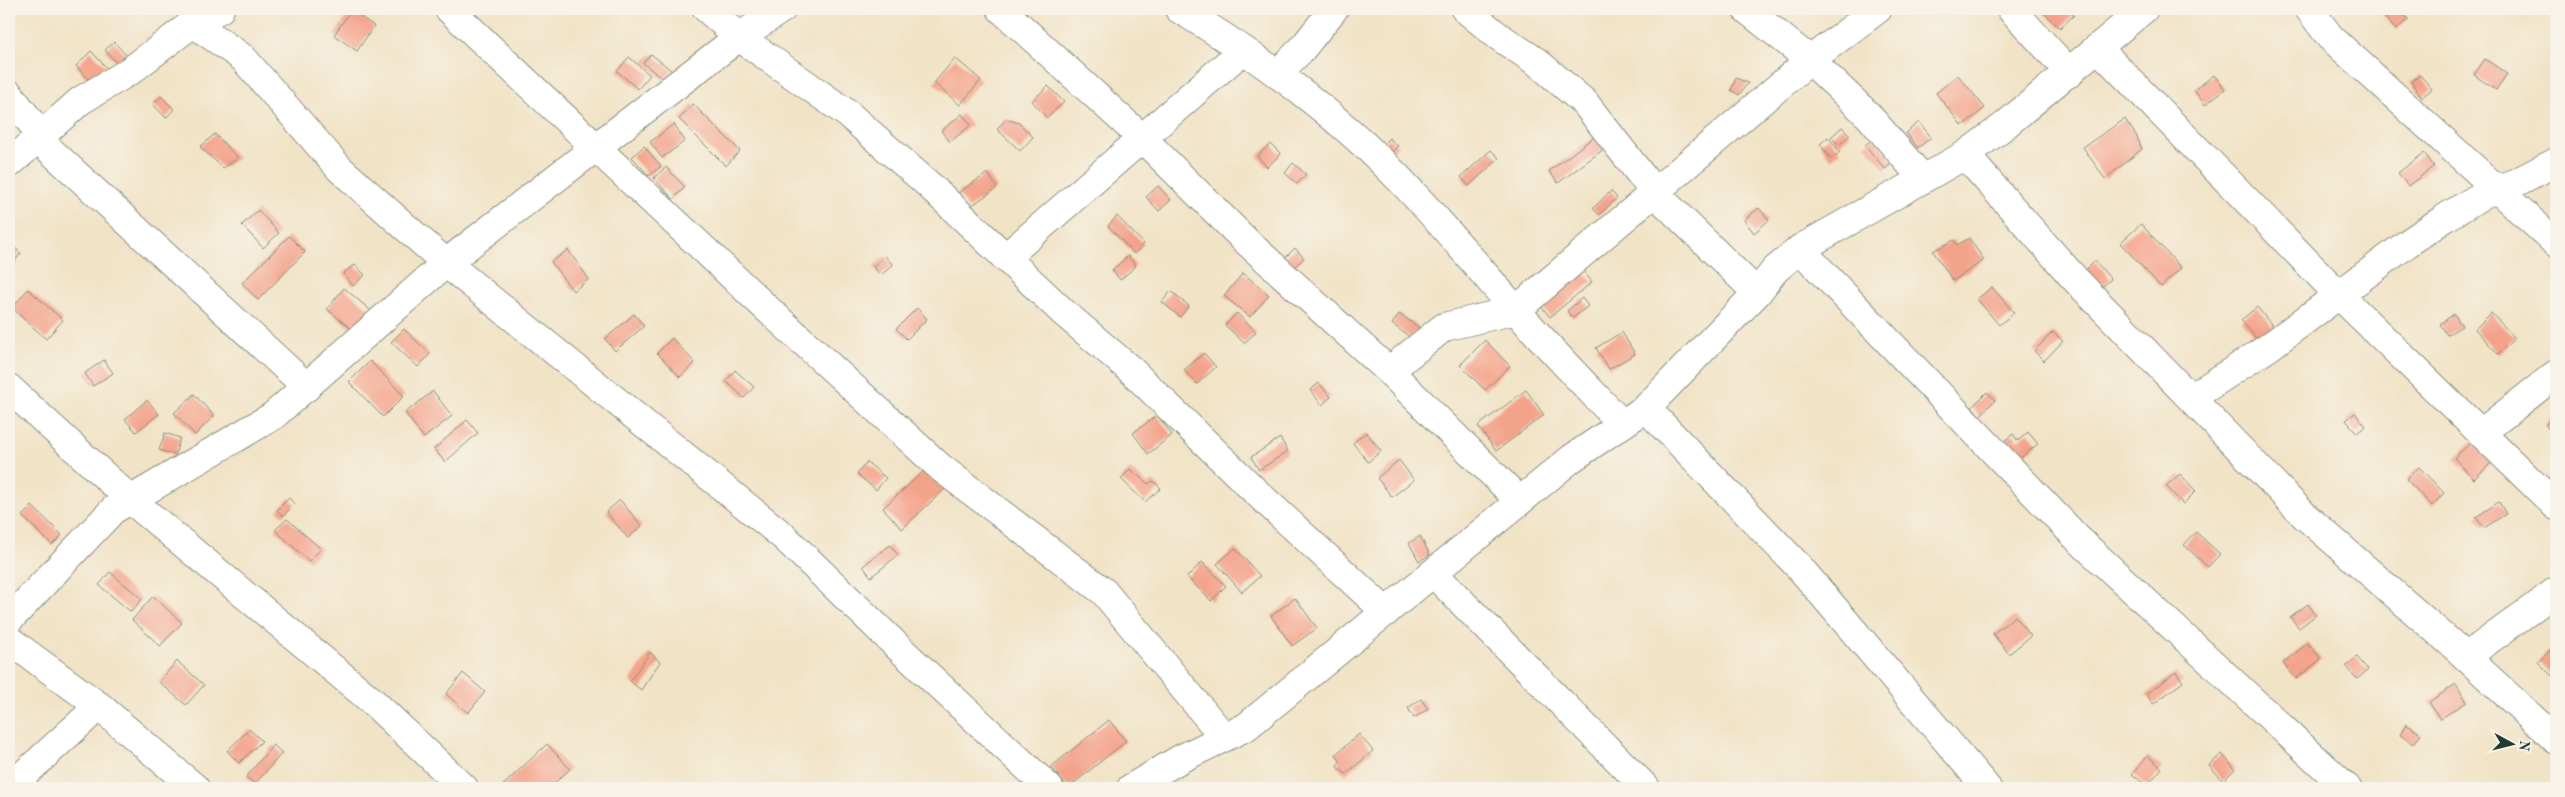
<svg xmlns="http://www.w3.org/2000/svg" width="2565" height="797" font-family="'Old Standard TT',serif">
  <rect width="100%" height="100%" fill="#f7f3e8"/>
  <filter id="ink" filterUnits="userSpaceOnUse"><feTurbulence type="fractalNoise" baseFrequency=".02" numOctaves="2"/><feDisplacementMap in="SourceGraphic" scale="10" xChannelSelector="R" yChannelSelector="G"/><feConvolveMatrix kernelMatrix="1 2 1 2 8 2 1 2 1" color-interpolation-filters="sRGB"/></filter>
  <filter id="wash" filterUnits="userSpaceOnUse"><feTurbulence type="fractalNoise" baseFrequency=".0096" numOctaves="4" result="noise"/><feDisplacementMap in="SourceGraphic" scale="20" xChannelSelector="R" yChannelSelector="G"/><feGaussianBlur stdDeviation="1.12" result="paint"/><feColorMatrix in="noise" values="0 0 0 0 0 0 0 0 0 0 0 0 0 0 0 0 0 1.4 0 .05"/><feComposite in="paint" operator="in"/></filter>
  <g filter="url(#wash)">
    <rect width="100%" height="100%" fill="#f1e3c6"/>
    <g id="blocks">
      <g fill="#f4a38b">
        <polygon points="2040,9 2068,9 2074,15 2060,28"/>
        <polygon points="2386,9 2399,9 2408,19 2396,30 2381,13"/>
        <polygon points="351,10 374,26 357,51 334,35"/>
        <polygon points="114,42 130,59 121,68 105,50"/>
        <polygon points="91,51 115,77 100,92 76,66"/>
        <polygon points="651,54 672,71 664,80 643,63"/>
        <polygon points="629,57 650,75 638,89 617,71"/>
        <polygon points="955,58 981,80 960,105 934,83"/>
        <polygon points="2485,59 2507,74 2496,90 2474,75"/>
        <polygon points="1958,75 1985,108 1962,126 1936,93"/>
        <polygon points="2214,75 2225,89 2205,105 2194,90"/>
        <polygon points="2420,75 2432,89 2422,97 2411,82"/>
        <polygon points="1736,78 1748,83 1739,95 1731,90"/>
        <polygon points="1048,86 1064,102 1047,118 1032,101"/>
        <polygon points="161,96 174,109 166,118 153,104"/>
        <polygon points="693,104 740,151 726,166 679,119"/>
        <polygon points="962,114 971,125 950,142 941,131"/>
        <polygon points="1006,119 1019,123 1033,137 1020,151 997,129"/>
        <polygon points="2125,119 2136,135 2142,149 2105,179 2083,147"/>
        <polygon points="1919,122 1931,137 1918,148 1906,133"/>
        <polygon points="674,124 685,141 662,158 650,142"/>
        <polygon points="1842,127 1850,135 1839,145 1831,137"/>
        <polygon points="215,134 238,158 223,168 200,147"/>
        <polygon points="1594,137 1604,149 1558,183 1549,171"/>
        <polygon points="1828,137 1840,152 1831,159 1820,144"/>
        <polygon points="1389,138 1398,146 1386,158 1377,150"/>
        <polygon points="1874,138 1894,162 1885,169 1865,145"/>
        <polygon points="1271,144 1281,154 1267,167 1257,156"/>
        <polygon points="644,146 661,166 649,176 632,157"/>
        <polygon points="1491,150 1499,158 1469,186 1461,177"/>
        <polygon points="2424,153 2434,166 2408,186 2398,173"/>
        <polygon points="1293,163 1306,174 1297,184 1285,173"/>
        <polygon points="666,167 685,187 673,199 654,178"/>
        <polygon points="988,173 997,188 968,208 958,193"/>
        <polygon points="1158,186 1171,200 1159,211 1146,197"/>
        <polygon points="1611,191 1617,198 1599,215 1593,208"/>
        <polygon points="1759,208 1769,220 1754,233 1744,220"/>
        <polygon points="258,210 279,233 263,248 242,225"/>
        <polygon points="1117,216 1144,244 1134,254 1108,226"/>
        <polygon points="2141,224 2181,268 2161,287 2120,243"/>
        <polygon points="289,236 305,252 258,300 242,283"/>
        <polygon points="1969,238 1984,260 1953,281 1933,251 1954,240 1957,245"/>
        <polygon points="9,243 21,253 13,264 9,261"/>
        <polygon points="1295,248 1304,258 1292,269 1283,260"/>
        <polygon points="568,250 589,279 573,291 551,262"/>
        <polygon points="885,256 893,265 881,275 873,267"/>
        <polygon points="1128,256 1136,266 1120,280 1112,270"/>
        <polygon points="2095,261 2111,279 2101,288 2085,271"/>
        <polygon points="355,265 365,275 353,286 343,273"/>
        <polygon points="1583,271 1592,282 1550,317 1541,306"/>
        <polygon points="1243,273 1269,295 1250,317 1224,296"/>
        <polygon points="1992,287 2014,313 1999,325 1977,299"/>
        <polygon points="344,288 381,319 365,340 327,309"/>
        <polygon points="28,289 63,320 46,339 12,308"/>
        <polygon points="1171,291 1189,306 1180,317 1162,302"/>
        <polygon points="1582,298 1588,306 1573,318 1567,311"/>
        <polygon points="2257,307 2275,329 2259,342 2241,320"/>
        <polygon points="917,308 927,319 907,339 896,329"/>
        <polygon points="1237,313 1256,332 1244,343 1225,325"/>
        <polygon points="2491,313 2515,338 2498,354 2475,329"/>
        <polygon points="634,314 644,326 615,351 605,339"/>
        <polygon points="1399,314 1419,327 1411,338 1392,324"/>
        <polygon points="2454,314 2462,326 2447,335 2440,324"/>
        <polygon points="404,329 430,354 418,367 391,342"/>
        <polygon points="1622,332 1635,354 1609,369 1596,348"/>
        <polygon points="2053,332 2063,341 2044,361 2034,351"/>
        <polygon points="672,338 695,363 680,377 657,353"/>
        <polygon points="1485,340 1510,366 1485,390 1460,365"/>
        <polygon points="1204,353 1216,367 1197,384 1184,370"/>
        <polygon points="104,360 113,373 93,386 85,373"/>
        <polygon points="370,361 404,396 383,417 349,382"/>
        <polygon points="735,370 754,387 744,398 726,381"/>
        <polygon points="1319,383 1331,397 1322,405 1310,390"/>
        <polygon points="1526,390 1544,415 1496,451 1478,426"/>
        <polygon points="433,391 452,416 424,438 405,413"/>
        <polygon points="1987,392 1995,400 1980,416 1972,407"/>
        <polygon points="194,394 214,416 195,435 174,413"/>
        <polygon points="147,400 159,414 136,432 125,419"/>
        <polygon points="2355,413 2366,426 2357,433 2346,420"/>
        <polygon points="2556,414 2556,434 2555,435 2545,425"/>
        <polygon points="1157,415 1172,435 1148,454 1133,433"/>
        <polygon points="467,420 478,433 445,462 434,449"/>
        <polygon points="1366,432 1381,451 1368,462 1353,443"/>
        <polygon points="2028,432 2038,444 2018,460 2003,442 2013,434 2018,441"/>
        <polygon points="165,433 180,438 175,455 159,450"/>
        <polygon points="1280,438 1288,451 1259,470 1251,457"/>
        <polygon points="2472,441 2492,462 2474,479 2454,458"/>
        <polygon points="1399,460 1414,480 1392,497 1377,478"/>
        <polygon points="867,462 886,478 876,490 857,474"/>
        <polygon points="928,467 947,487 902,529 883,508"/>
        <polygon points="2419,467 2444,493 2432,506 2406,479"/>
        <polygon points="1130,469 1148,484 1153,481 1161,488 1145,502 1121,479"/>
        <polygon points="2180,474 2196,491 2183,504 2166,486"/>
        <polygon points="289,498 295,504 283,516 277,510"/>
        <polygon points="620,500 642,526 628,538 606,512"/>
        <polygon points="2499,502 2506,514 2484,528 2476,517"/>
        <polygon points="32,506 62,535 52,545 22,516"/>
        <polygon points="287,519 321,549 309,561 275,530"/>
        <polygon points="2196,532 2220,554 2208,567 2184,545"/>
        <polygon points="1420,536 1430,555 1419,561 1409,543"/>
        <polygon points="890,545 898,555 871,577 863,566"/>
        <polygon points="1235,548 1260,576 1242,592 1217,564"/>
        <polygon points="1202,562 1226,586 1211,601 1187,577"/>
        <polygon points="110,572 142,599 131,612 99,585"/>
        <polygon points="153,596 182,623 160,646 132,620"/>
        <polygon points="1295,598 1317,628 1292,646 1271,616"/>
        <polygon points="2308,604 2316,615 2299,628 2290,617"/>
        <polygon points="2015,616 2031,636 2009,654 1993,634"/>
        <polygon points="2308,643 2321,659 2296,679 2283,663"/>
        <polygon points="2556,644 2556,671 2552,676 2538,662"/>
        <polygon points="650,652 660,662 641,690 630,681"/>
        <polygon points="2357,657 2368,670 2357,679 2346,666"/>
        <polygon points="177,661 204,685 186,705 159,682"/>
        <polygon points="2176,672 2183,682 2153,704 2146,694"/>
        <polygon points="463,673 485,692 468,713 446,694"/>
        <polygon points="2456,684 2467,702 2440,719 2429,702"/>
        <polygon points="1421,699 1428,709 1414,718 1408,708"/>
        <polygon points="1109,720 1126,741 1068,788 1051,767"/>
        <polygon points="2406,724 2421,734 2414,744 2400,735"/>
        <polygon points="249,729 262,741 239,763 227,751"/>
        <polygon points="1359,734 1373,751 1346,774 1337,767 1340,761 1336,754"/>
        <polygon points="547,744 570,769 549,788 500,788"/>
        <polygon points="273,745 282,753 255,784 246,777"/>
        <polygon points="2222,754 2235,769 2223,781 2209,765"/>
        <polygon points="2148,756 2162,768 2147,786 2132,774"/>
      </g>
    </g>
  </g>
  <g filter="url(#ink)">
    <use href="#blocks" fill-opacity="0" stroke="#88907d" stroke-width="1"/>
    <g fill="none" stroke-linecap="round" stroke-linejoin="round">
      <defs>
        <g id="minor">
          <polyline points="449,9 762,304 941,468 1104,592 1224,737"/>
          <polyline points="707,9 739,37 848,114 929,185 1063,312 1132,371 1256,492 1386,612"/>
          <polyline points="1001,9 1141,137 1246,241 1389,371 1520,501"/>
          <path d="M1179 9C1239 45 1297 85 1350 132 1411 185 1461 248 1514 308 1549 348 1586 386 1622 424"/>
          <polyline points="1465,9 1498,36 1537,62 1585,103 1655,193 1757,293"/>
          <polyline points="1746,9 1810,60 1868,115 1923,179"/>
          <polyline points="2011,9 2070,73"/>
          <polyline points="2309,9 2330,37 2556,243"/>
          <polyline points="193,23 243,58 340,169 446,263 783,536 899,648 1049,788"/>
          <polyline points="2098,48 2339,295 2556,506"/>
          <polyline points="1277,74 1301,50 1334,9"/>
          <polyline points="9,94 33,125 39,140 307,387"/>
          <polyline points="1965,155 2074,278 2305,516 2453,645 2556,740"/>
          <polyline points="9,164 80,101 130,71 193,23 220,9"/>
          <polyline points="1800,249 2077,538 2347,788"/>
          <polyline points="1005,258 1243,50"/>
          <polyline points="1389,371 1444,327 1516,310 1810,60 1878,9"/>
          <polyline points="9,388 131,500 372,701 464,788"/>
          <polyline points="2191,398 2269,347 2408,243 2445,218 2484,194 2517,182 2556,162"/>
          <polyline points="1646,408 1800,568 1987,788"/>
          <polyline points="2481,433 2556,374"/>
          <polyline points="1433,573 1646,788"/>
          <polyline points="9,620 113,510 273,416 446,263 739,37 782,9"/>
          <polyline points="9,640 99,706 195,788"/>
          <polyline points="2466,657 2556,591"/>
          <polyline points="9,788 99,706"/>
          <polyline points="1131,788 1180,759 1246,727 1571,459 1646,408 1757,293 1775,270 1800,249 1965,155 2004,126 2144,9"/>
        </g>
      </defs>
      <use href="#minor" stroke="#88907d" stroke-width="30"/>
      <use href="#minor" stroke="#fff" stroke-width="28"/>
    </g>
  </g>
  <rect width="2565" height="797" fill="none" stroke="#f7f3e8" stroke-width="30"/>
  <g transform="translate(2512 744) rotate(97)" stroke="#f7f3e8" stroke-width="4" paint-order="stroke">
  <path d="M0-4L9 19L0 12L-9 19Z" fill="#1f3d34"/>
  <text y="-8" font-size="14" font-weight="bold" text-anchor="middle" fill="#1f3d34">N</text>
  </g>
</svg>
